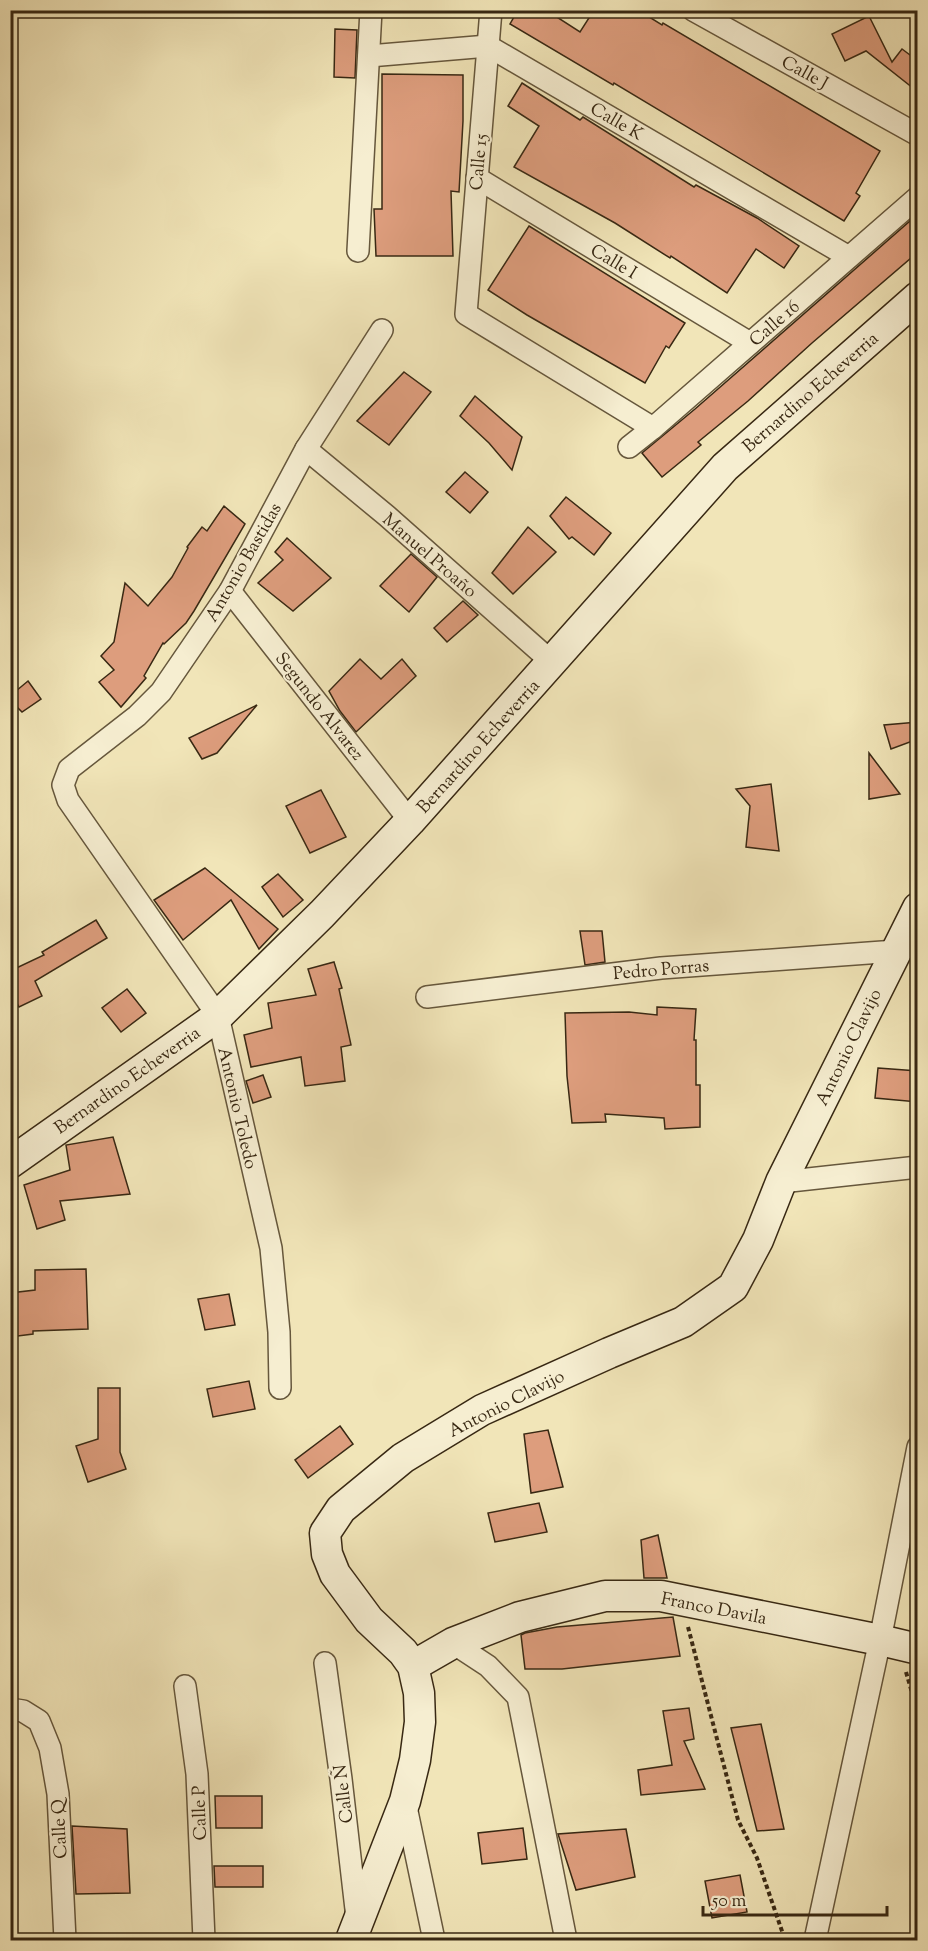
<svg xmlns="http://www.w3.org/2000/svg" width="928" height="1951" font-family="'Sorts Mill Goudy',serif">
  <rect width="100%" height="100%" fill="#f1e5b8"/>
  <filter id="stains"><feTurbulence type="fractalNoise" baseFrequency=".00333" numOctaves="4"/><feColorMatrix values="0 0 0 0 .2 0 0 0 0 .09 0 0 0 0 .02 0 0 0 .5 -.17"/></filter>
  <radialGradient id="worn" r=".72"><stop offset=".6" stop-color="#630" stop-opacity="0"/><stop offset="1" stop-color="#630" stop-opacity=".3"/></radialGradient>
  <g fill="#dd9d7d" stroke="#382813" stroke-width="1.5">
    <polygon points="518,10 546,10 580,32 594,10 638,10 662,25 663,23 880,151 856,193 860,196 844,221 614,83 613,85 510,24"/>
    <polygon points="869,16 892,62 902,49 918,61 918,92 866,51 845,61 832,34"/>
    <polygon points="335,29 357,30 355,78 334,77"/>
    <polygon points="382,74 463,75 463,121 459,192 451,191 453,256 376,256 374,209 382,209"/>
    <polygon points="522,83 580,120 583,117 694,187 696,185 757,218 799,246 784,268 756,249 727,293 671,256 670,258 615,223 514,167 539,126 508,106"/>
    <polygon points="918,214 918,252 812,343 748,401 698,442 701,445 662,477 642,453 695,409"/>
    <polygon points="529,226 685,323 669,348 666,346 645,383 527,315 488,290"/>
    <polygon points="404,372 431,392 389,445 357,421"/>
    <polygon points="475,396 522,437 512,470 489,443 460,416"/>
    <polygon points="465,472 488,492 470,513 446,492"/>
    <polygon points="566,497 611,533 594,555 572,537 569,539 550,516"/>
    <polygon points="224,506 245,524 194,611 186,623 164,644 163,643 144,676 146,678 121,707 99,682 114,670 101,656 114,642 125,583 148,606 172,577 188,548 187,547 202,527 207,531"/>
    <polygon points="528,527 556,552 513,594 492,573"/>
    <polygon points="287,538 331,578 293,611 258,583 283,560 275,552"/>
    <polygon points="411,554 437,577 409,612 380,586"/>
    <polygon points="463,601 478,615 447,642 434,628"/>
    <polygon points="360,659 381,679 402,659 416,676 356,732 340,711 329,691"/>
    <polygon points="28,681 41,699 22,712 10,700 10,696"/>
    <polygon points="257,705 217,753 202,759 189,738"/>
    <polygon points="918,722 918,739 891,749 884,725"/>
    <polygon points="869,753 900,794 869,799"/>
    <polygon points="771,784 779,851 746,847 750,806 736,789"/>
    <polygon points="321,790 346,837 310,853 286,806"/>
    <polygon points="205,868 278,929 259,949 231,900 183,940 154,900"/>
    <polygon points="278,874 303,900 283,917 262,887"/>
    <polygon points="96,920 107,938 35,981 42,996 19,1007 10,990 10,971 44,955 42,952"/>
    <polygon points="580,931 602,931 605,962 585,965"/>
    <polygon points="334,962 342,988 339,989 351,1045 341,1047 345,1081 305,1086 301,1057 251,1067 244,1035 272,1028 268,1003 316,995 308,969"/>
    <polygon points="127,989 146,1013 121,1032 102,1008"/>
    <polygon points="657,1007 696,1009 694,1040 696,1040 696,1085 700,1085 700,1127 665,1129 664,1118 605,1114 606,1122 572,1123 567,1076 565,1013 629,1012 657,1015"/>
    <polygon points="878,1068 918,1071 918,1102 875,1098"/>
    <polygon points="263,1075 271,1097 253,1103 246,1081"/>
    <polygon points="113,1137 130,1194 60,1201 65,1220 37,1229 24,1185 70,1170 66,1145"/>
    <polygon points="86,1269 88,1329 33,1331 33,1334 10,1337 10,1293 35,1290 35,1270"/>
    <polygon points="229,1294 235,1325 205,1330 198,1299"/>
    <polygon points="249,1381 255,1409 213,1417 207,1389"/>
    <polygon points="98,1388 120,1388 120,1452 126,1469 88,1482 76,1446 98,1439"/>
    <polygon points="340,1426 353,1444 308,1478 295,1460"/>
    <polygon points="548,1430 563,1487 531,1493 524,1434"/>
    <polygon points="539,1503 547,1532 495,1542 488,1513"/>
    <polygon points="658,1535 667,1578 644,1578 641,1540"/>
    <polygon points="673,1617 680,1656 562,1669 525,1669 521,1635 525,1633 557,1627"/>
    <polygon points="689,1708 694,1739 684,1741 705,1789 641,1795 638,1770 672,1765 663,1711"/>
    <polygon points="761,1724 784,1829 757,1831 731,1728"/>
    <polygon points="215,1796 262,1796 262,1828 216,1828"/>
    <polygon points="72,1826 127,1829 130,1893 76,1894"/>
    <polygon points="523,1828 527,1859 482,1864 478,1833"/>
    <polygon points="626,1829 635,1877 576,1890 558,1834"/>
    <polygon points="214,1866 263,1866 263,1887 215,1887"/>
    <polygon points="740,1875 747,1912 712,1918 705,1881"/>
  </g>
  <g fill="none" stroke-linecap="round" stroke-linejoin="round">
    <defs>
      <g id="street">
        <polyline points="491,10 466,314 653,428"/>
        <polyline points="693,10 918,135"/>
        <polyline points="369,56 488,46 849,257"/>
        <polyline points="477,178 750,343"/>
        <polyline points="358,251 371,10"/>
        <polyline points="629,447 653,428 918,197"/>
        <polyline points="306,449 387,516 553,663"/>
        <polyline points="230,591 410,821"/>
        <polyline points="427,997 661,968 896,951"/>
        <polyline points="781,1182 918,1167"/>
        <polyline points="280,1388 279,1332 271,1248 218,1016 68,800 63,785 69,769 137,716 161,692 230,591 306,449 382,330"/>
        <polyline points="453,1643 488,1666 518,1697 566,1940"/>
        <polyline points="325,1663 341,1779 357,1918"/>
        <polyline points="185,1686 197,1774 204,1940"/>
        <polyline points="10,1709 23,1711 39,1721 50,1748 58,1794 65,1940"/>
        <polyline points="405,1802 434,1940"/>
        <polyline points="815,1940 880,1640 918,1447"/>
      </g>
      <g id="secondary">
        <polyline points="10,1163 218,1016 322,914 410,821 725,467 918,297"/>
        <polyline points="413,1666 453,1643 520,1617 605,1596 661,1596 880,1640 918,1649"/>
        <polyline points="351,1940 405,1801 415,1760 420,1722 419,1693 413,1666 403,1652 369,1620 335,1574 327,1554 325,1533 341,1509 403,1458 482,1410 609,1353 683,1322 733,1287 758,1240 781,1182 918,908"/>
      </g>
    </defs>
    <use href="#street" stroke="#66573c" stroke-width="24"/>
    <use href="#secondary" stroke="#382813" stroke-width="33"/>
    <g stroke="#382813" stroke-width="4" stroke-dasharray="4.5 3" stroke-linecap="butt">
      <polyline points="688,1627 738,1820 757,1858 785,1940"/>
      <polyline points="906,1672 918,1713"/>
    </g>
    <use href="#street" stroke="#f6eed1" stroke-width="21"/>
    <use href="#secondary" stroke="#f6eed1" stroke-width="30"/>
  </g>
  <g text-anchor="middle" stroke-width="4.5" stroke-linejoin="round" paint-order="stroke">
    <g font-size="18" fill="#382813" stroke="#f6eed1">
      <text transform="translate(805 72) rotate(29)" y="6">Calle J</text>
      <text transform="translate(617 121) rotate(30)" y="6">Calle K</text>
      <text transform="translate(478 162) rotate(-85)" y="6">Calle 15</text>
      <text transform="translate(614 261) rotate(31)" y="6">Calle I</text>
      <text transform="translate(774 323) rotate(-41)" y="6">Calle 16</text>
      <text transform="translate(810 392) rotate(-41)" y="6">Bernardino Echeverria</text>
      <text transform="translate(430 555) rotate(41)" y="6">Manuel Proaño</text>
      <text transform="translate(243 562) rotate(-60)" y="6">Antonio Bastidas</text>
      <text transform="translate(320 706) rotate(52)" y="6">Segundo Alvarez</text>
      <text transform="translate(478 746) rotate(-48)" y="6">Bernardino Echeverria</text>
      <text transform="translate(661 969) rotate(-5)" y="6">Pedro Porras</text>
      <text transform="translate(848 1047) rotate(-64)" y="6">Antonio Clavijo</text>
      <text transform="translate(127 1080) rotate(-35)" y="6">Bernardino Echeverria</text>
      <text transform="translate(238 1108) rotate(77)" y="6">Antonio Toledo</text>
      <text transform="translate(506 1403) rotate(-27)" y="6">Antonio Clavijo</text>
      <text transform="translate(714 1608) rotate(11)" y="6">Franco Davila</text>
      <text transform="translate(343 1794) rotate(-97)" y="6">Calle Ñ</text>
      <text transform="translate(199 1813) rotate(-92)" y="6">Calle P</text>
      <text transform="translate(59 1829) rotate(-93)" y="6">Calle Q</text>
    </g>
  </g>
  <rect width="928" height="1951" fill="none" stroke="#f1e5b8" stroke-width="36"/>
  <rect x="12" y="12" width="904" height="1927" fill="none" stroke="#382813" stroke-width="3"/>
  <rect x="18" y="18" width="892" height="1915" fill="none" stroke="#382813" stroke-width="1.5"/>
  <path d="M703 1906v9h184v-9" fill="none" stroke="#382813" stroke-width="3"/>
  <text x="712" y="1906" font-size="18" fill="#382813" stroke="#f6eed1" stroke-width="4.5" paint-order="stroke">50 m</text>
  <rect width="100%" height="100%" filter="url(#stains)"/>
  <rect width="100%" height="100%" fill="url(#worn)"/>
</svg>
